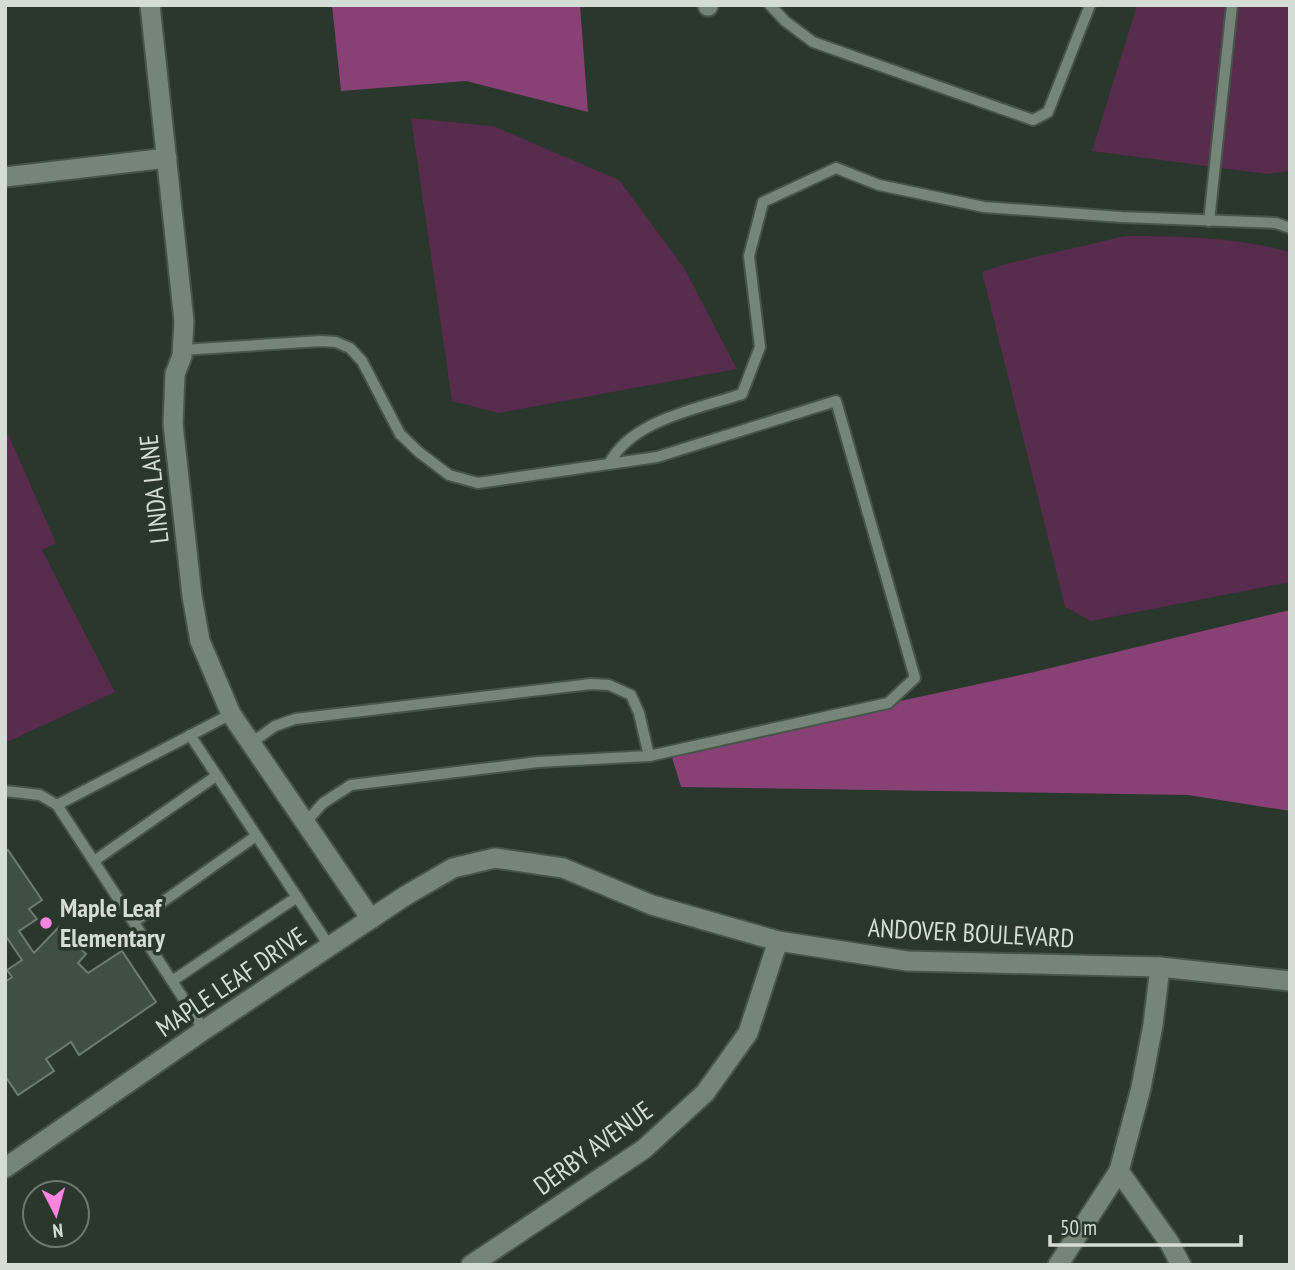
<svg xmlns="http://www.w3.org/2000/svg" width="1295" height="1270" font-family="'PT Sans Narrow',sans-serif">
  <rect width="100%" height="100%" fill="#29372c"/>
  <g fill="#582c4c">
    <polygon points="1137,5 1290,5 1290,171 1267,174 1092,151"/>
    <polygon points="411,118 493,126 619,180 684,268 737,369 498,413 452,401"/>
    <path d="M1125 236C1184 236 1232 237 1290 252V582L1091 621 1065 607 982 272 1009 263Z"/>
    <polygon points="8,434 56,543 42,550 115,692 5,743 5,435"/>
  </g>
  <g fill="#874175">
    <polygon points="332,5 580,5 588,112 466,81 341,91"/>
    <polygon points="1290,610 1290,811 1188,795 681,787 670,751 1034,672"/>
  </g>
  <polygon fill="#404f44" stroke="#6c7d70" stroke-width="2" points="8,850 42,900 29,909 37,919 19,931 34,953 59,927 86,954 78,963 88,973 122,951 156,1002 79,1055 71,1042 46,1059 54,1071 18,1095 5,1076 5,982 12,977 7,970 22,960 5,935 5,852"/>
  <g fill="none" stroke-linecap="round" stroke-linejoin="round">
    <defs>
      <g id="service">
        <polyline points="770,5 785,21 813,42 1033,120 1048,112 1090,5"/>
        <polyline points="1209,221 1232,5"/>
        <polyline points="182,350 321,341 336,342 350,348 362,361 400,434 420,453 449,475 478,483 657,457 836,401 915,678 888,703 649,756"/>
        <path d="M609 464C631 420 698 409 742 394L760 347 749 256 763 202 836 168 879 185 984 207 1121 217 1276 223 1290 228"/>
        <polyline points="190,735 330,947"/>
        <polyline points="251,743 275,726 295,719 591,684 609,685 631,695 639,713 649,756 538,762 351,785 323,803 305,823"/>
        <polyline points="5,791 40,795 57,805 204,1030"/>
        <polyline points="57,805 231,714"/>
        <polyline points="94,861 216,776"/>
        <polyline points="134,922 256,836"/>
        <polyline points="172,981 297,897"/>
      </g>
      <g id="minor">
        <polyline points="150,5 184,321 182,356 175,374 173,424 192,596 200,641 231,714 371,919"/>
        <polyline points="708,6 708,5"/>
        <polyline points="5,177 167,158"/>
        <polyline points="5,1168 204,1030 405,896 453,868 495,858 563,868 652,905 778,941 907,961 1160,967 1290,981"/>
        <polyline points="1119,1171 1169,1242 1181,1265"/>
        <polyline points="471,1265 644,1149 705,1093 748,1033 778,941"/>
        <polyline points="1058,1265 1119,1171 1141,1088 1153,1025 1160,967"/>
      </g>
    </defs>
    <use href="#service" stroke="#47544a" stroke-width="14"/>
    <use href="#minor" stroke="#47544a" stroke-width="23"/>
    <use href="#service" stroke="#758578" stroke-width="10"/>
    <use href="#minor" stroke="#758578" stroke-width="19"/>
  </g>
  <circle fill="#fe85df" stroke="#29372c" stroke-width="2.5" cx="46" cy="923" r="7"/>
  <g text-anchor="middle" stroke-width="7" stroke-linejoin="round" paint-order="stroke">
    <g font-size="26" fill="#d3dcd5" stroke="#29372c">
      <text transform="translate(154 489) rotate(-96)" y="9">LINDA LANE</text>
      <text transform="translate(971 933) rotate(3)" y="9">ANDOVER BOULEVARD</text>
      <text transform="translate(231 982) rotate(-34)" y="9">MAPLE LEAF DRIVE</text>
      <text transform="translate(593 1148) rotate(-36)" y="9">DERBY AVENUE</text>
    </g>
    <g font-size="26" font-weight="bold" fill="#d3dcd5" stroke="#29372c" text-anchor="start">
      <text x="60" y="917">Maple Leaf<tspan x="60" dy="30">Elementary</tspan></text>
    </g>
  </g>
  <rect width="1295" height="1270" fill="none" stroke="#d3dcd5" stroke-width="14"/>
  <g transform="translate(56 1214) rotate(174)"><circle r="33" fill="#29372c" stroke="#6d7970" stroke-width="2"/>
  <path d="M0-5L12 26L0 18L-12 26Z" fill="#fe85df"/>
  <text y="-10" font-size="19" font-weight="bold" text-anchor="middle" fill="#d3dcd5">N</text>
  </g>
  <path d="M1050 1235v10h191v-10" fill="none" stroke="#d3dcd5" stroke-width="3.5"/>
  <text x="1060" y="1235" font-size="21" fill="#d3dcd5" stroke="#29372c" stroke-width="5" paint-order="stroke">50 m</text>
</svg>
